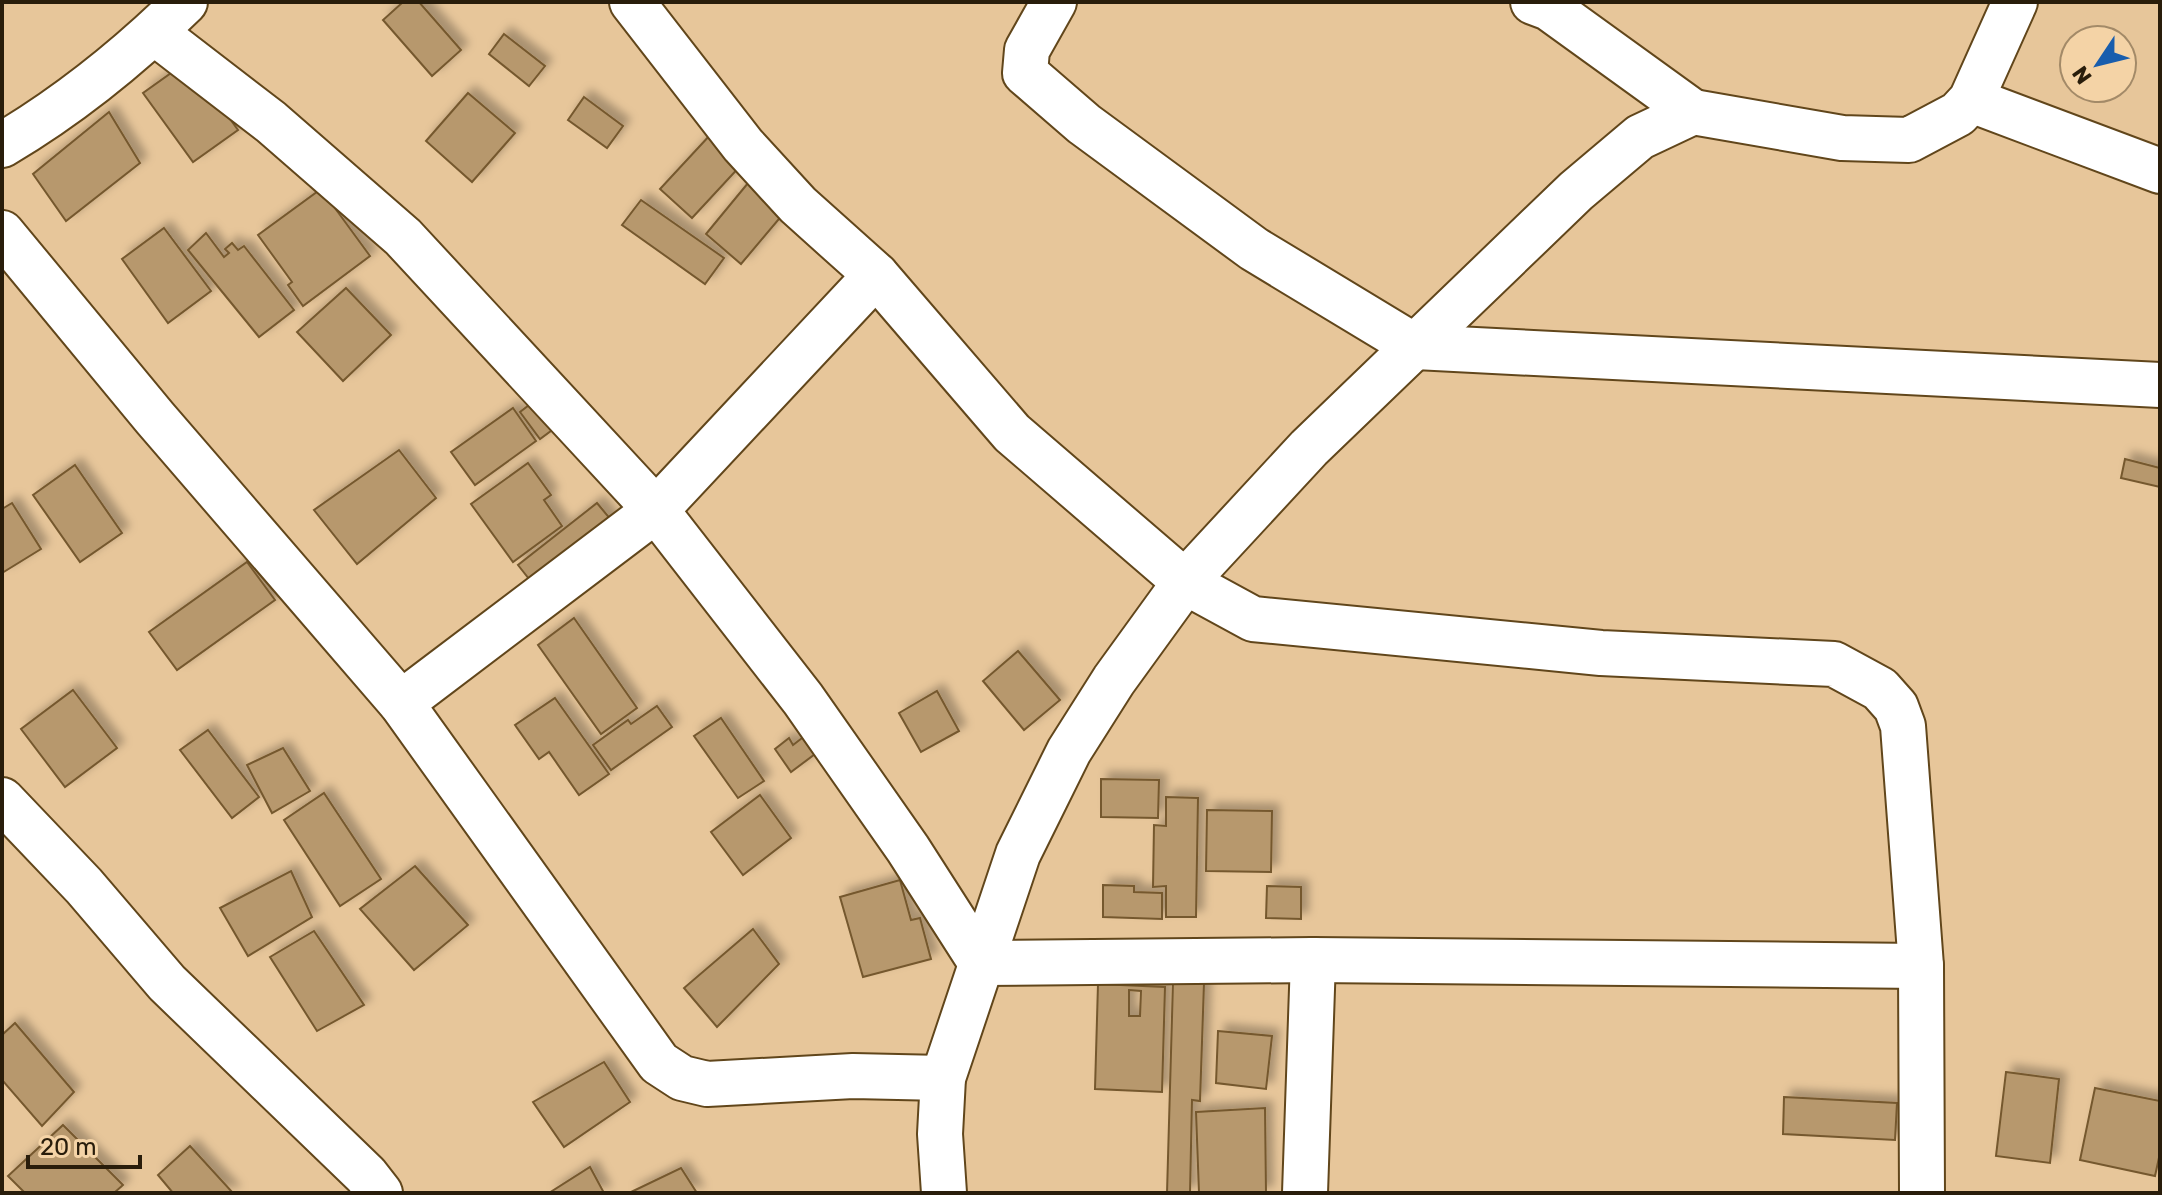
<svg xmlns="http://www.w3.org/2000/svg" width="2162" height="1195" font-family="Rubik,sans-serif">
  <defs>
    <filter id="shadow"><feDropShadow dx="7" dy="-7" stdDeviation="4" flood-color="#0004"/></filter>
  </defs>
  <rect width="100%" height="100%" fill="#e7c69a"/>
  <g fill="#b7986d" stroke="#75582e" stroke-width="2" fill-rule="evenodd" filter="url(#shadow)">
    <polygon points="403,2 419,2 461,50 432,76 383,20"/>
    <polygon points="504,34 545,66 529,86 489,54"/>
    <polygon points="188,61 238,130 193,162 143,93"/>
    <polygon points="468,93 515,133 472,182 426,141"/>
    <polygon points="584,97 623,126 607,148 568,120"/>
    <polygon points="109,112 140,163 66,221 33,174"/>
    <polygon points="711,134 743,163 692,218 660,189"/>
    <polygon points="753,177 789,207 741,264 706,234"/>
    <polygon points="321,189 370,256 303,306 288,285 292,282 258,235"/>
    <polygon points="641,200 724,258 705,284 622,225"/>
    <polygon points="164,228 211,291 168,323 122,259"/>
    <polygon points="206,233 224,257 229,253 225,249 232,243 238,250 244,246 294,310 259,337 188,250"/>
    <polygon points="346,288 391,335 343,381 297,332"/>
    <polygon points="546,392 567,419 540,439 520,412"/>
    <polygon points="513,408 536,441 475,485 451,452"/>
    <polygon points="399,450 436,498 357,564 314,510"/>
    <polygon points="2125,459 2160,468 2160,487 2121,478"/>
    <polygon points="528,463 551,495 544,500 562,526 513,562 471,504"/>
    <polygon points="75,465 122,533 80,562 33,495"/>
    <polygon points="12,503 41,549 2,573 2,509"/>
    <polygon points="597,503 617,527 537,589 518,565"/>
    <polygon points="247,562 275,600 177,670 149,632"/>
    <polygon points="574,618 637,708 601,734 538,645"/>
    <polygon points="1018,651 1060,700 1024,730 983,681"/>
    <polygon points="73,690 117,748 65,787 21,729"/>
    <polygon points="937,691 959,731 921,752 899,713"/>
    <polygon points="555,698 609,774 579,795 549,752 539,759 515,725"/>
    <polygon points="657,706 672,727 611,770 593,745 628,720 631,724"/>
    <polygon points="721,718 764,781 738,798 694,736"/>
    <polygon points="815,728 827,745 791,772 775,749 789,738 793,745"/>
    <polygon points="208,730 259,797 232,818 180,750"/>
    <polygon points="283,748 310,791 272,813 247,765"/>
    <polygon points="1101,779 1159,780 1158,818 1101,817"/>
    <polygon points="324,793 381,879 340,906 284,820"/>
    <polygon points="760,795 791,838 743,875 711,832"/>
    <polygon points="1166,797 1198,798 1196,917 1166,917 1166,886 1153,887 1154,825 1166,826"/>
    <polygon points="1207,810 1272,811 1271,872 1206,871"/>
    <polygon points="415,866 468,925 414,970 360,909"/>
    <polygon points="291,871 312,917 248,956 220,908"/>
    <polygon points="900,880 911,920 920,918 931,959 863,977 840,897"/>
    <polygon points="1103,885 1134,886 1134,892 1162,893 1162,919 1103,917"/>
    <polygon points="1267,886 1301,887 1301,919 1266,918"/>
    <polygon points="753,929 779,964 717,1027 684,988"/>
    <polygon points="314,931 364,1005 317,1031 270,957"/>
    <polygon points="1173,982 1204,983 1200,1101 1192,1100 1190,1193 1167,1193"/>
    <path d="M1098 984 1165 987 1162 1092 1095 1089ZM1129 990 1141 991 1140 1016H1129Z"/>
    <polygon points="15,1023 74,1092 42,1126 2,1080 2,1035"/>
    <polygon points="1218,1031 1272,1036 1266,1089 1216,1083"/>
    <polygon points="604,1062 630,1102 564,1147 533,1102"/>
    <polygon points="2006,1072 2059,1079 2050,1163 1996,1156"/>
    <polygon points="2095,1088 2160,1101 2160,1153 2155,1176 2080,1160"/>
    <polygon points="1784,1097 1897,1103 1895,1140 1783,1134"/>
    <polygon points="1265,1108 1266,1193 1199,1193 1196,1112"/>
    <polygon points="63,1125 123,1185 114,1193 25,1193 8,1176"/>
    <polygon points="190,1146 233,1193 173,1193 158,1175"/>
    <polygon points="590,1167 604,1193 549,1193"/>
    <polygon points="681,1168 697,1193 629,1193"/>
  </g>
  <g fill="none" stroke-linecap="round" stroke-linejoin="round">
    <defs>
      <g id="minor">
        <polyline points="632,2 743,145 798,205 876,275 1012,433 1185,582 1253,619 1601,653 1834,664 1880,689 1896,707 1903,726 1921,966 1922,1193"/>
        <polyline points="1054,2 1027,50 1025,73 1084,124 1254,249 1416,347 2160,385"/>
        <polyline points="1533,2 1549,8 1693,112"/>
        <polyline points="154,32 271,122 403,237 656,510 803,699 908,849 981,963 1313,960 1921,966"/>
        <polyline points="1971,100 2160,171"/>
        <path d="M2 145C68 106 131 55 185 2"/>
        <polyline points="2,233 155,418 401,703 659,1063 682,1078 707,1084 853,1076 943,1078"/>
        <polyline points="401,703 656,510 876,275"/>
        <polyline points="2,800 84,886 167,983 366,1175 380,1193"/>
        <polyline points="944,1193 940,1134 943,1078 1018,854 1069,751 1114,680 1185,582 1309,448 1576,191 1640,137 1693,112 1842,138 1909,140 1958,114 1971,100 2015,2"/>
        <polyline points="1305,1193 1313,960"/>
      </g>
    </defs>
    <use href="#minor" stroke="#61461b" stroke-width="48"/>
    <use href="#minor" stroke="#fff" stroke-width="44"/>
  </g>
  <rect width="2162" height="1195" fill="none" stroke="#291d0b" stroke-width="8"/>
  <g transform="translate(2098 64) rotate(235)"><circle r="38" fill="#f4d3a6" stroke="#a38a68" stroke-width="2"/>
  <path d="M0-6L14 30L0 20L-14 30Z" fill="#185dad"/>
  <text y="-12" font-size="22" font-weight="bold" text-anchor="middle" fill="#291d0b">N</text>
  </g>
  <path d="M28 1155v12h112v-12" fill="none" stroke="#291d0b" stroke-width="4"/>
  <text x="40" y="1155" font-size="24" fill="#291d0b" stroke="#f4d3a6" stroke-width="6" paint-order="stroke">20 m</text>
</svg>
